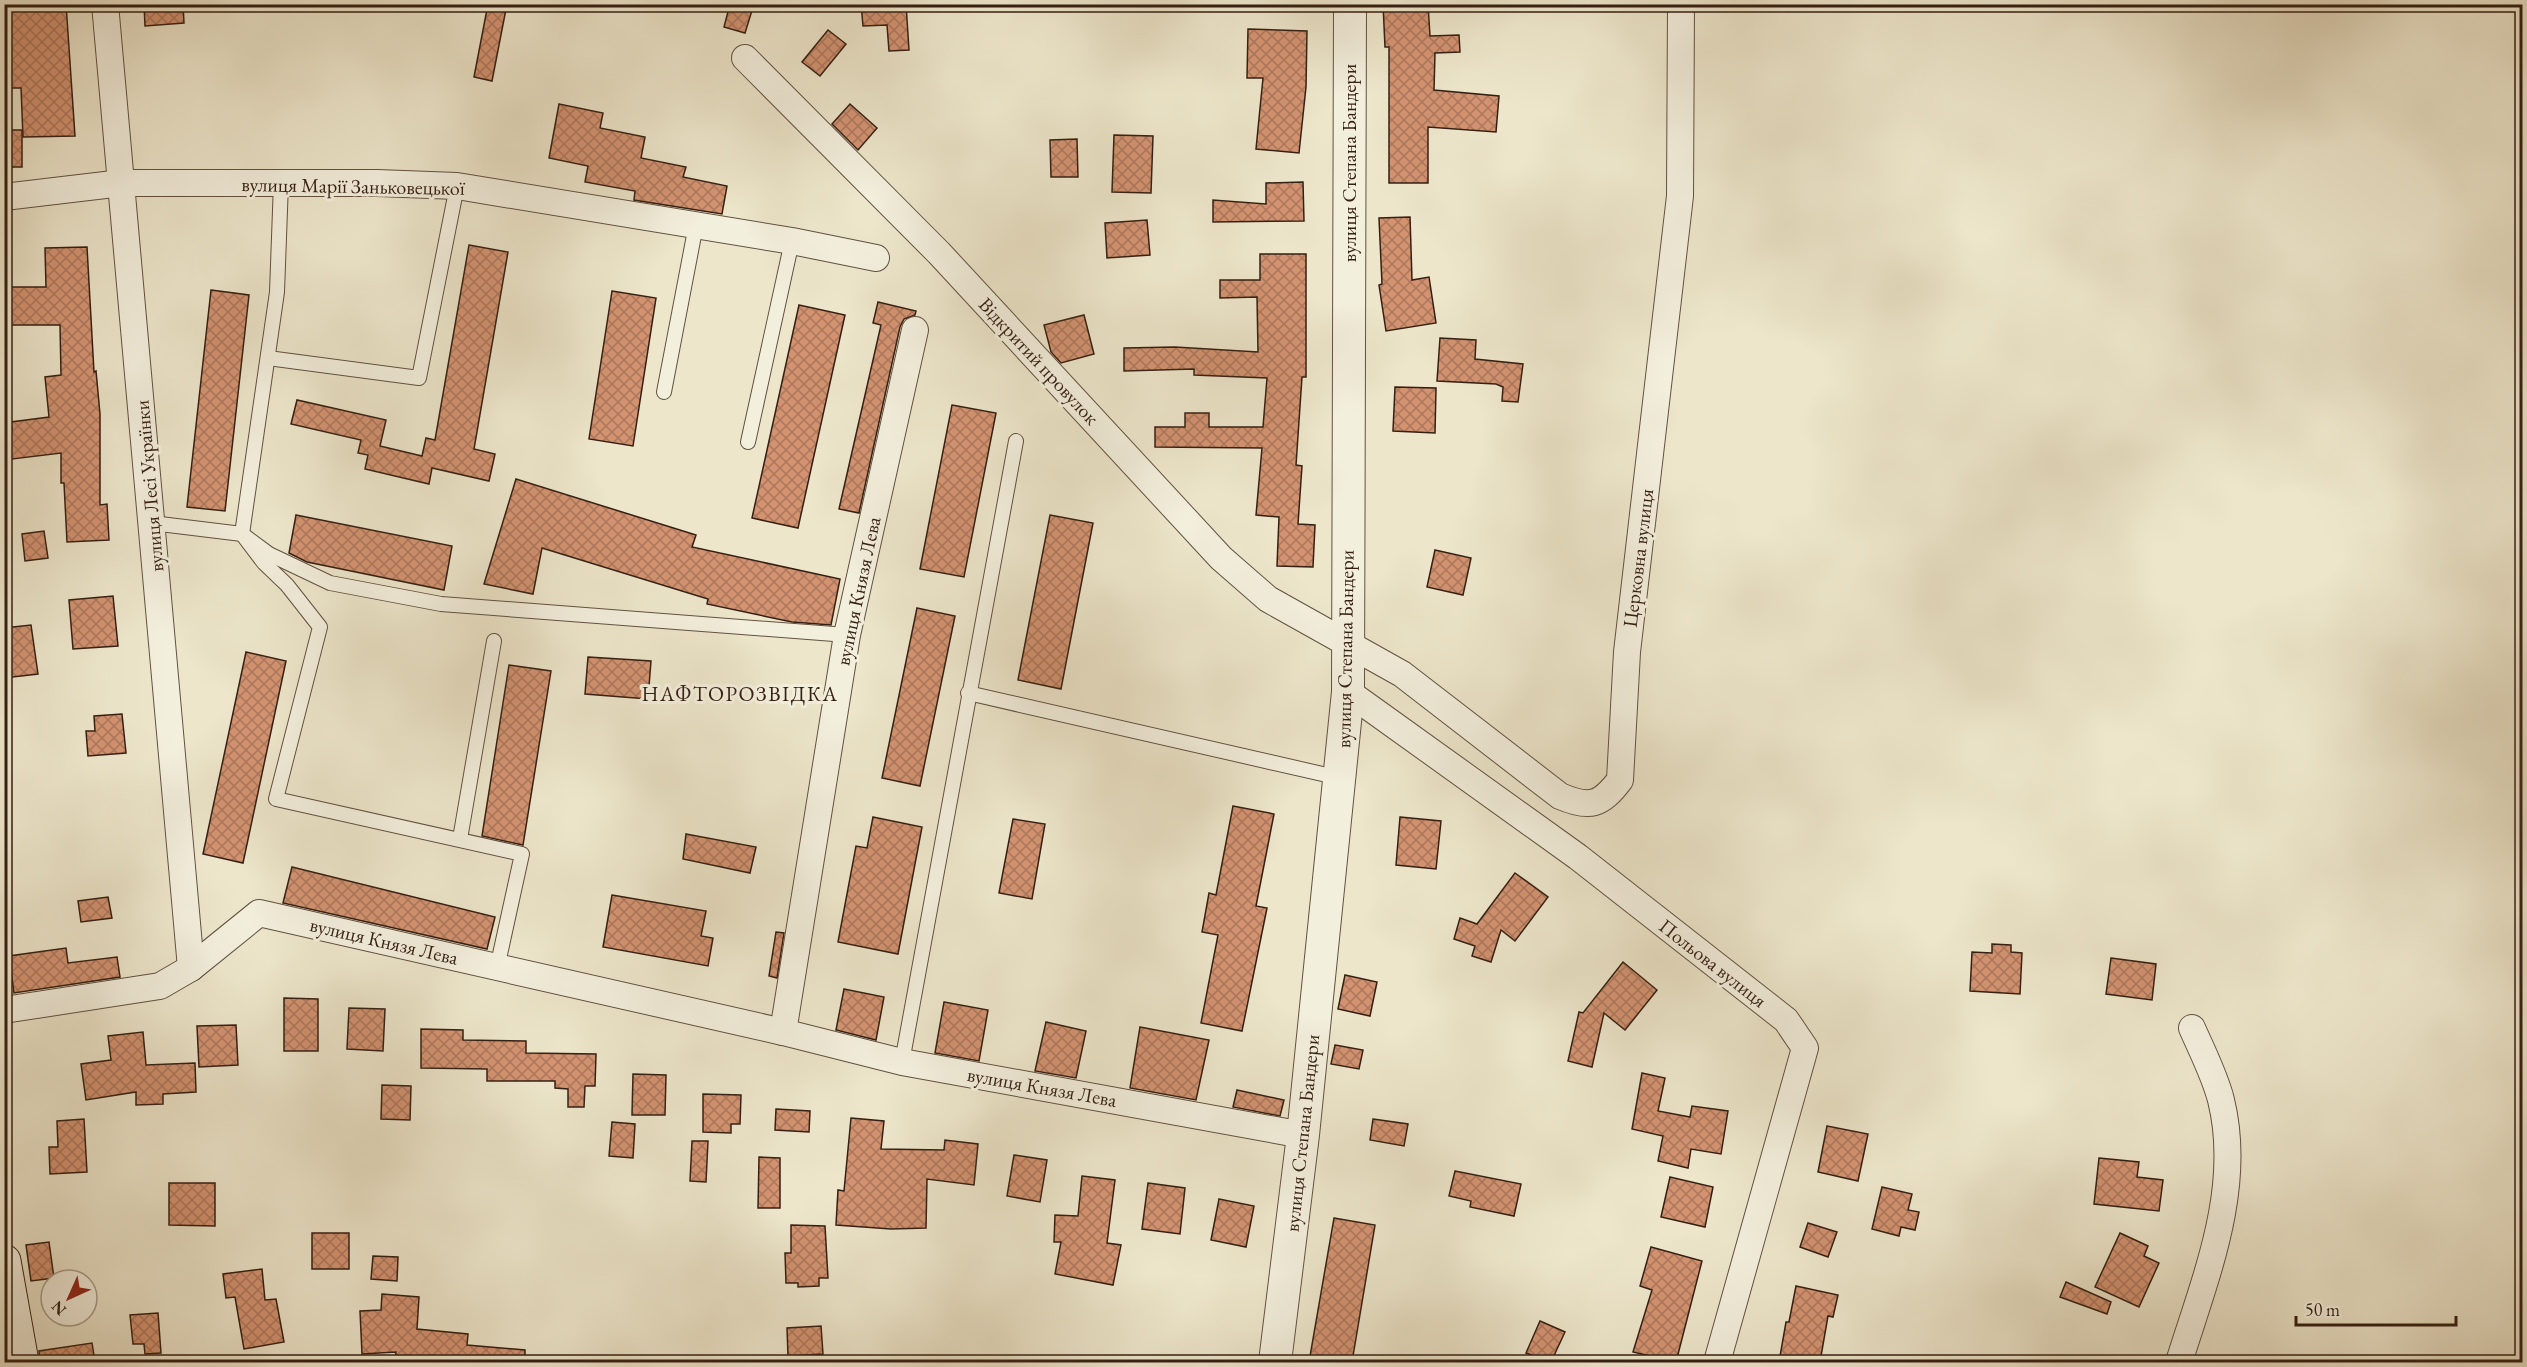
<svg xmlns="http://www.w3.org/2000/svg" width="2527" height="1367" font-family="'EB Garamond',serif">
  <defs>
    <pattern id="building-cross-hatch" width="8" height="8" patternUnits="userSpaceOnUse" patternTransform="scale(1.5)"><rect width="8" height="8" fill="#d39371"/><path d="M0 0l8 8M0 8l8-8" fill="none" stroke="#ac775c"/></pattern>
  </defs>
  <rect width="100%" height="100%" fill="#ede6cb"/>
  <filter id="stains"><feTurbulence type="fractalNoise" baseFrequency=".00333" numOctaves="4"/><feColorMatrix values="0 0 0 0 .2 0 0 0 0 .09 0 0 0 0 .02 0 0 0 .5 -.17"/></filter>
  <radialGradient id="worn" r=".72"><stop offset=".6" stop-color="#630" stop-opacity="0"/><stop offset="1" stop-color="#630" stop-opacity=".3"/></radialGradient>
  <g fill="url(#building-cross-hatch)" stroke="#341f13" stroke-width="1.5">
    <polygon points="4,4 66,4 75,136 23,137 21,88 4,88"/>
    <polygon points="144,4 183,4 184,23 145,26"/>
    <polygon points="488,4 507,4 492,81 474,77"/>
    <polygon points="730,4 754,4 745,33 724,27"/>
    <polygon points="861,4 906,4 909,50 889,51 887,25 863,26"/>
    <polygon points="1383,4 1428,4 1430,36 1459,35 1460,52 1435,53 1434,90 1499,96 1496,132 1428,127 1428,183 1389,183 1389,47 1385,47"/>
    <polygon points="1248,29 1307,31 1306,87 1299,153 1256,149 1263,78 1247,78"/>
    <polygon points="828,30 846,44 820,76 802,62"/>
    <polygon points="559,104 603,113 600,128 645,137 641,158 686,167 683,177 727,186 722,214 634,200 635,191 585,182 588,166 549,158"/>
    <polygon points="850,104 877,128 858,150 832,124"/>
    <rect x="4" y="130" width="18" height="37"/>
    <polygon points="1114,135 1153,136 1151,193 1112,192"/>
    <polygon points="1077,139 1078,177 1051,177 1050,140"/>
    <polygon points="1303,182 1304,221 1213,222 1213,200 1266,204 1266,183"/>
    <polygon points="1410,217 1412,280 1429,277 1436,323 1386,331 1379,285 1382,284 1379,218"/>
    <polygon points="1147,220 1150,255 1107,258 1105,223"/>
    <polygon points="469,245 508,252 474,449 495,454 489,481 432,468 429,484 365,469 368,455 358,453 361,440 291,424 297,400 386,420 380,446 422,456 426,438 435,440"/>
    <polygon points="87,247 94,372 96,371 100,414 100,505 107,504 109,540 67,542 64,483 61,483 61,453 4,460 4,430 12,429 11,422 49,417 45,377 61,375 60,325 4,325 4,287 46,287 45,248"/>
    <polygon points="1260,254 1306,254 1306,377 1302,377 1296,465 1302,466 1298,524 1315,525 1313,567 1277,566 1279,517 1256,515 1262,448 1155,447 1155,427 1185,427 1185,413 1209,413 1209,427 1263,427 1267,378 1194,375 1194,369 1124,371 1124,348 1175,347 1258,352 1257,297 1220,298 1220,280 1260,280"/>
    <polygon points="211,290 249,295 225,511 187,507"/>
    <polygon points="612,291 656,298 633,446 589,439"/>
    <polygon points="878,302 916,311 915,315 904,319 900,327 859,513 839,509 881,325 873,323"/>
    <polygon points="799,305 845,315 798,528 752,518"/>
    <polygon points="1084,315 1094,354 1061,363 1051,352 1044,325"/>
    <polygon points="1440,338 1476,340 1475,359 1523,364 1518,402 1502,401 1503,387 1496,384 1437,381"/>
    <polygon points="1395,387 1436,388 1435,433 1393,431"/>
    <polygon points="952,405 996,413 964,577 920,569"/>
    <polygon points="516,479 696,535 692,547 840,579 831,625 792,622 707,604 708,599 542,548 533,594 484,584"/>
    <polygon points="296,515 452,546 444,590 307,562 289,553"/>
    <polygon points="1050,515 1093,523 1061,689 1018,680"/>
    <polygon points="44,531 48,558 25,561 22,534"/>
    <polygon points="1435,550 1471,558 1463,595 1427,587"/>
    <polygon points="113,596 118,646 73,649 69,600"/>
    <polygon points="917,608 955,616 920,786 882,778"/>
    <polygon points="31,625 38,674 4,678 4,628"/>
    <polygon points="246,652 286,661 243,863 203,854"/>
    <polygon points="588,657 651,661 648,699 585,694"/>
    <polygon points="509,665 551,671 523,845 482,836"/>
    <polygon points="122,714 126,753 88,756 86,731 95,731 94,716"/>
    <polygon points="1233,806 1274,814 1256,906 1267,908 1242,1031 1201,1023 1218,935 1202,932 1209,893 1216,895"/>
    <polygon points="873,817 922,827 898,954 838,942 856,846 867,848"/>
    <polygon points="1400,817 1441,821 1436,869 1396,865"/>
    <polygon points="1013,819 1045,824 1032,899 999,893"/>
    <polygon points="686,834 756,847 750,873 683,859"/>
    <polygon points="292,867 495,917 487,949 283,903"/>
    <polygon points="1515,873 1548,897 1515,941 1501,930 1491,962 1472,956 1475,946 1454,939 1460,918 1477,924"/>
    <polygon points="612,895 706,911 701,936 713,938 708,966 603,947"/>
    <polygon points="108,897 112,918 81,922 78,901"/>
    <polygon points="776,932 784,933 777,978 769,976"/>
    <polygon points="1992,944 2011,945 2011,952 2022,953 2020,994 1970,991 1972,952 1992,953"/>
    <polygon points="66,948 68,963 117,957 120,977 14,993 9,956"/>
    <polygon points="2111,958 2156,964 2152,1000 2106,994"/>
    <polygon points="1623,962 1657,990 1625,1030 1604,1013 1592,1067 1568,1061 1579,1012 1583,1013"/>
    <polygon points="1345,975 1377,982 1370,1016 1338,1009"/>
    <polygon points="844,989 884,997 876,1040 836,1030"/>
    <polygon points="284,998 318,999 318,1051 284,1051"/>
    <polygon points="944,1002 988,1010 979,1061 935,1053"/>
    <polygon points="349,1008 385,1009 383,1051 347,1049"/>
    <polygon points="1046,1022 1086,1031 1076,1078 1035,1071"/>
    <polygon points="236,1025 238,1065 199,1067 197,1026"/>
    <polygon points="1140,1027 1209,1040 1196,1100 1130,1088"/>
    <polygon points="421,1029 463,1030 463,1040 526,1041 526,1053 596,1054 595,1086 585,1086 584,1107 568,1107 568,1089 555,1088 555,1081 487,1081 487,1069 421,1068"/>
    <polygon points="143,1032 146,1065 195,1063 196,1092 163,1094 163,1104 136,1105 136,1092 86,1100 81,1064 111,1060 108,1036"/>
    <polygon points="1335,1045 1363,1050 1359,1069 1331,1064"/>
    <polygon points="1642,1073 1665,1078 1658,1111 1690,1117 1692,1106 1728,1111 1721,1154 1691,1149 1688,1168 1658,1161 1663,1136 1632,1129"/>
    <polygon points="633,1074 666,1075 665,1115 632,1115"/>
    <polygon points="382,1085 411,1086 410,1120 381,1119"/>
    <polygon points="1237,1090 1284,1100 1280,1116 1233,1107"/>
    <polygon points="703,1094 741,1095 740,1124 731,1124 731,1133 703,1132"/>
    <polygon points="776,1109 810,1111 809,1132 775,1130"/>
    <polygon points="851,1118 884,1121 881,1149 944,1150 945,1140 978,1144 974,1185 927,1179 926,1228 891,1229 836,1225 838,1190 844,1191"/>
    <polygon points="84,1119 87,1172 50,1174 49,1147 58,1147 57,1121"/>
    <polygon points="1373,1119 1408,1124 1404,1146 1370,1140"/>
    <polygon points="612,1122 635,1124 633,1158 609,1156"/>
    <polygon points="1827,1126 1868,1134 1858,1181 1818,1172"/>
    <polygon points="692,1141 708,1141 706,1182 690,1181"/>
    <polygon points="1014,1155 1047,1160 1040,1202 1007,1196"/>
    <polygon points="759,1157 780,1158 780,1208 758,1208"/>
    <polygon points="2099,1158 2139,1162 2137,1177 2163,1180 2159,1211 2094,1204"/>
    <polygon points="1455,1171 1521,1184 1514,1216 1470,1207 1471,1201 1449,1196"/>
    <polygon points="1082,1176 1115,1180 1107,1243 1121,1245 1113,1285 1055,1274 1061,1242 1054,1242 1055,1215 1078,1216"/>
    <polygon points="1670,1177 1713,1187 1705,1227 1661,1217"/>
    <polygon points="169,1183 215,1183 215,1226 169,1225"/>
    <polygon points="1148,1183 1185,1188 1180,1234 1142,1229"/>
    <polygon points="1882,1187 1912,1194 1908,1210 1919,1212 1915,1230 1901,1227 1899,1236 1872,1229"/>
    <polygon points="1219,1199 1254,1206 1246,1247 1211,1240"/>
    <polygon points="1334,1218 1375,1225 1352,1362 1309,1362"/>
    <polygon points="1808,1223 1837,1232 1828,1257 1800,1247"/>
    <polygon points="791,1225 825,1226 828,1278 819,1278 819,1286 798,1287 798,1283 786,1283 785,1253 791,1253"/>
    <rect x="312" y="1233" width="37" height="36"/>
    <polygon points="2120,1233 2148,1246 2144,1256 2159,1263 2139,1307 2095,1287"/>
    <polygon points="49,1242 54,1278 31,1281 26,1245"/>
    <polygon points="1651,1247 1702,1261 1676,1362 1633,1352 1652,1290 1640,1286"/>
    <polygon points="373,1256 398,1257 397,1281 371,1279"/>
    <polygon points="262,1269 265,1300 276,1299 284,1342 244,1349 235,1297 226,1298 223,1274"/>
    <polygon points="2066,1282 2111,1302 2107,1314 2060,1297"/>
    <polygon points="1796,1286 1838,1295 1833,1317 1828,1316 1820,1362 1779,1362 1786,1322 1789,1322"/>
    <polygon points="382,1294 419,1297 417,1329 468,1334 467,1345 525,1350 525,1362 395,1362 396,1352 362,1354 360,1311 381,1310"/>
    <polygon points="158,1313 161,1353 145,1354 144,1344 133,1344 130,1315"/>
    <polygon points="1540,1321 1565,1332 1551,1362 1526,1353"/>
    <polygon points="821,1326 823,1354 788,1356 787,1328"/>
    <polygon points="92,1343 95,1362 40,1362 39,1351"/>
  </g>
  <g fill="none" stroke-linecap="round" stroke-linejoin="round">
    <defs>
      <g id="service">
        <polyline points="281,183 277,292 242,534 264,563 287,585 320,627 276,799 522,854 497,968"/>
        <polyline points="268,358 419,378 457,186"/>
        <polyline points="664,392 696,225"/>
        <polyline points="748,442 792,241"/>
        <polyline points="152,523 242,534 269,554 330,583 441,604 847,635"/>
        <polyline points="968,693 1340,778"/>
        <polyline points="460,839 494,641"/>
        <polyline points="902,1062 1016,441"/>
      </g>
      <g id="minor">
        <polyline points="105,4 191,968"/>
        <path d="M745 58 939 253 1221 558 1268 599 1402 674 1560 796C1590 809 1601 805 1620 780L1627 652 1680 196 1681 4"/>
        <polyline points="4,197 122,183 377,183 457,186 792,241 876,258"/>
        <polyline points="1348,692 1578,857 1786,1020 1805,1048 1717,1362"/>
        <polyline points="4,1010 160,986 191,968 259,913 783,1032 902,1062 1303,1135"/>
        <polyline points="783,1032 847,635 915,330"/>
        <path d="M2179 1362C2205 1278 2243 1189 2221 1100 2215 1076 2202 1051 2192 1028"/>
      </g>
      <polyline id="tertiary" points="1275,1362 1303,1135 1348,692 1350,4"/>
      <polyline id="secondary" points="4,1261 22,1362"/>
    </defs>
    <use href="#service" stroke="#625141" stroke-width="16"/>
    <use href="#minor" stroke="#625141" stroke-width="28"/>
    <use href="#tertiary" stroke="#625141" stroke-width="34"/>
    <use href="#secondary" stroke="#341f13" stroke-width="35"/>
    <use href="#service" stroke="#f3efdd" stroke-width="14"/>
    <use href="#minor" stroke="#f3efdd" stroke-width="26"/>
    <use href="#tertiary" stroke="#f3efdd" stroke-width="32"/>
    <use href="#secondary" stroke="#f3efdd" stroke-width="33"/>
  </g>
  <g text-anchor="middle" stroke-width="6" stroke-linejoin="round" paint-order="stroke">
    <g font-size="20" fill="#341f13" stroke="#f3efdd">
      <text transform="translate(1349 163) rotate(-90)" y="7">вулиця Степана Бандери</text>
      <text transform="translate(353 186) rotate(1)" y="7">вулиця Марії Заньковецької</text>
      <text transform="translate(1039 361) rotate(47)" y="7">Відкритий провулок</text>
      <text transform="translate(149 486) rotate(-95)" y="7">вулиця Лесі Українки</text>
      <text transform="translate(1638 558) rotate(-83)" y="7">Церковна вулиця</text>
      <text transform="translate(858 591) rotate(-78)" y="7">вулиця Князя Лева</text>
      <text transform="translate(1345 649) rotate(-89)" y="7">вулиця Степана Бандери</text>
      <text transform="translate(384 941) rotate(13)" y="7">вулиця Князя Лева</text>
      <text transform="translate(1713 963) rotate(38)" y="7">Польова вулиця</text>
      <text transform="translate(1042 1087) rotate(10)" y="7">вулиця Князя Лева</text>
      <text transform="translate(1302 1133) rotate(-84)" y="7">вулиця Степана Бандери</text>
    </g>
    <g font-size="21" letter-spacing="1.5" fill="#341f13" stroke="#f3efdd">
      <text x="740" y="701">НАФТОРОЗВІДКА</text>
    </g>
  </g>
  <rect width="2527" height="1367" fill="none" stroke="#ede6cb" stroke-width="24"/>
  <rect x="6" y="6" width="2515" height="1355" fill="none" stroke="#341f13" stroke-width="3"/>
  <rect x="12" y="12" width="2503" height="1343" fill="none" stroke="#341f13" stroke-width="1.5"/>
  <g transform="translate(69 1298) rotate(225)"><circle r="28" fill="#f3efdd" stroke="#a79c8c" stroke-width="1.5"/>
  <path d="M0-4.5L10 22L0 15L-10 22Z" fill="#8f2418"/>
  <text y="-9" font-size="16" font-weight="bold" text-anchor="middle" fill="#341f13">N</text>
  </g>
  <path d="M2296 1316v9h160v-9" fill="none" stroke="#341f13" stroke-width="3"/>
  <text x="2305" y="1316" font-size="18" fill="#341f13" stroke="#f3efdd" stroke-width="4.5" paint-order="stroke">50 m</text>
  <rect width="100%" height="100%" filter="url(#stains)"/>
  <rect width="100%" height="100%" fill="url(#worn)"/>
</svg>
